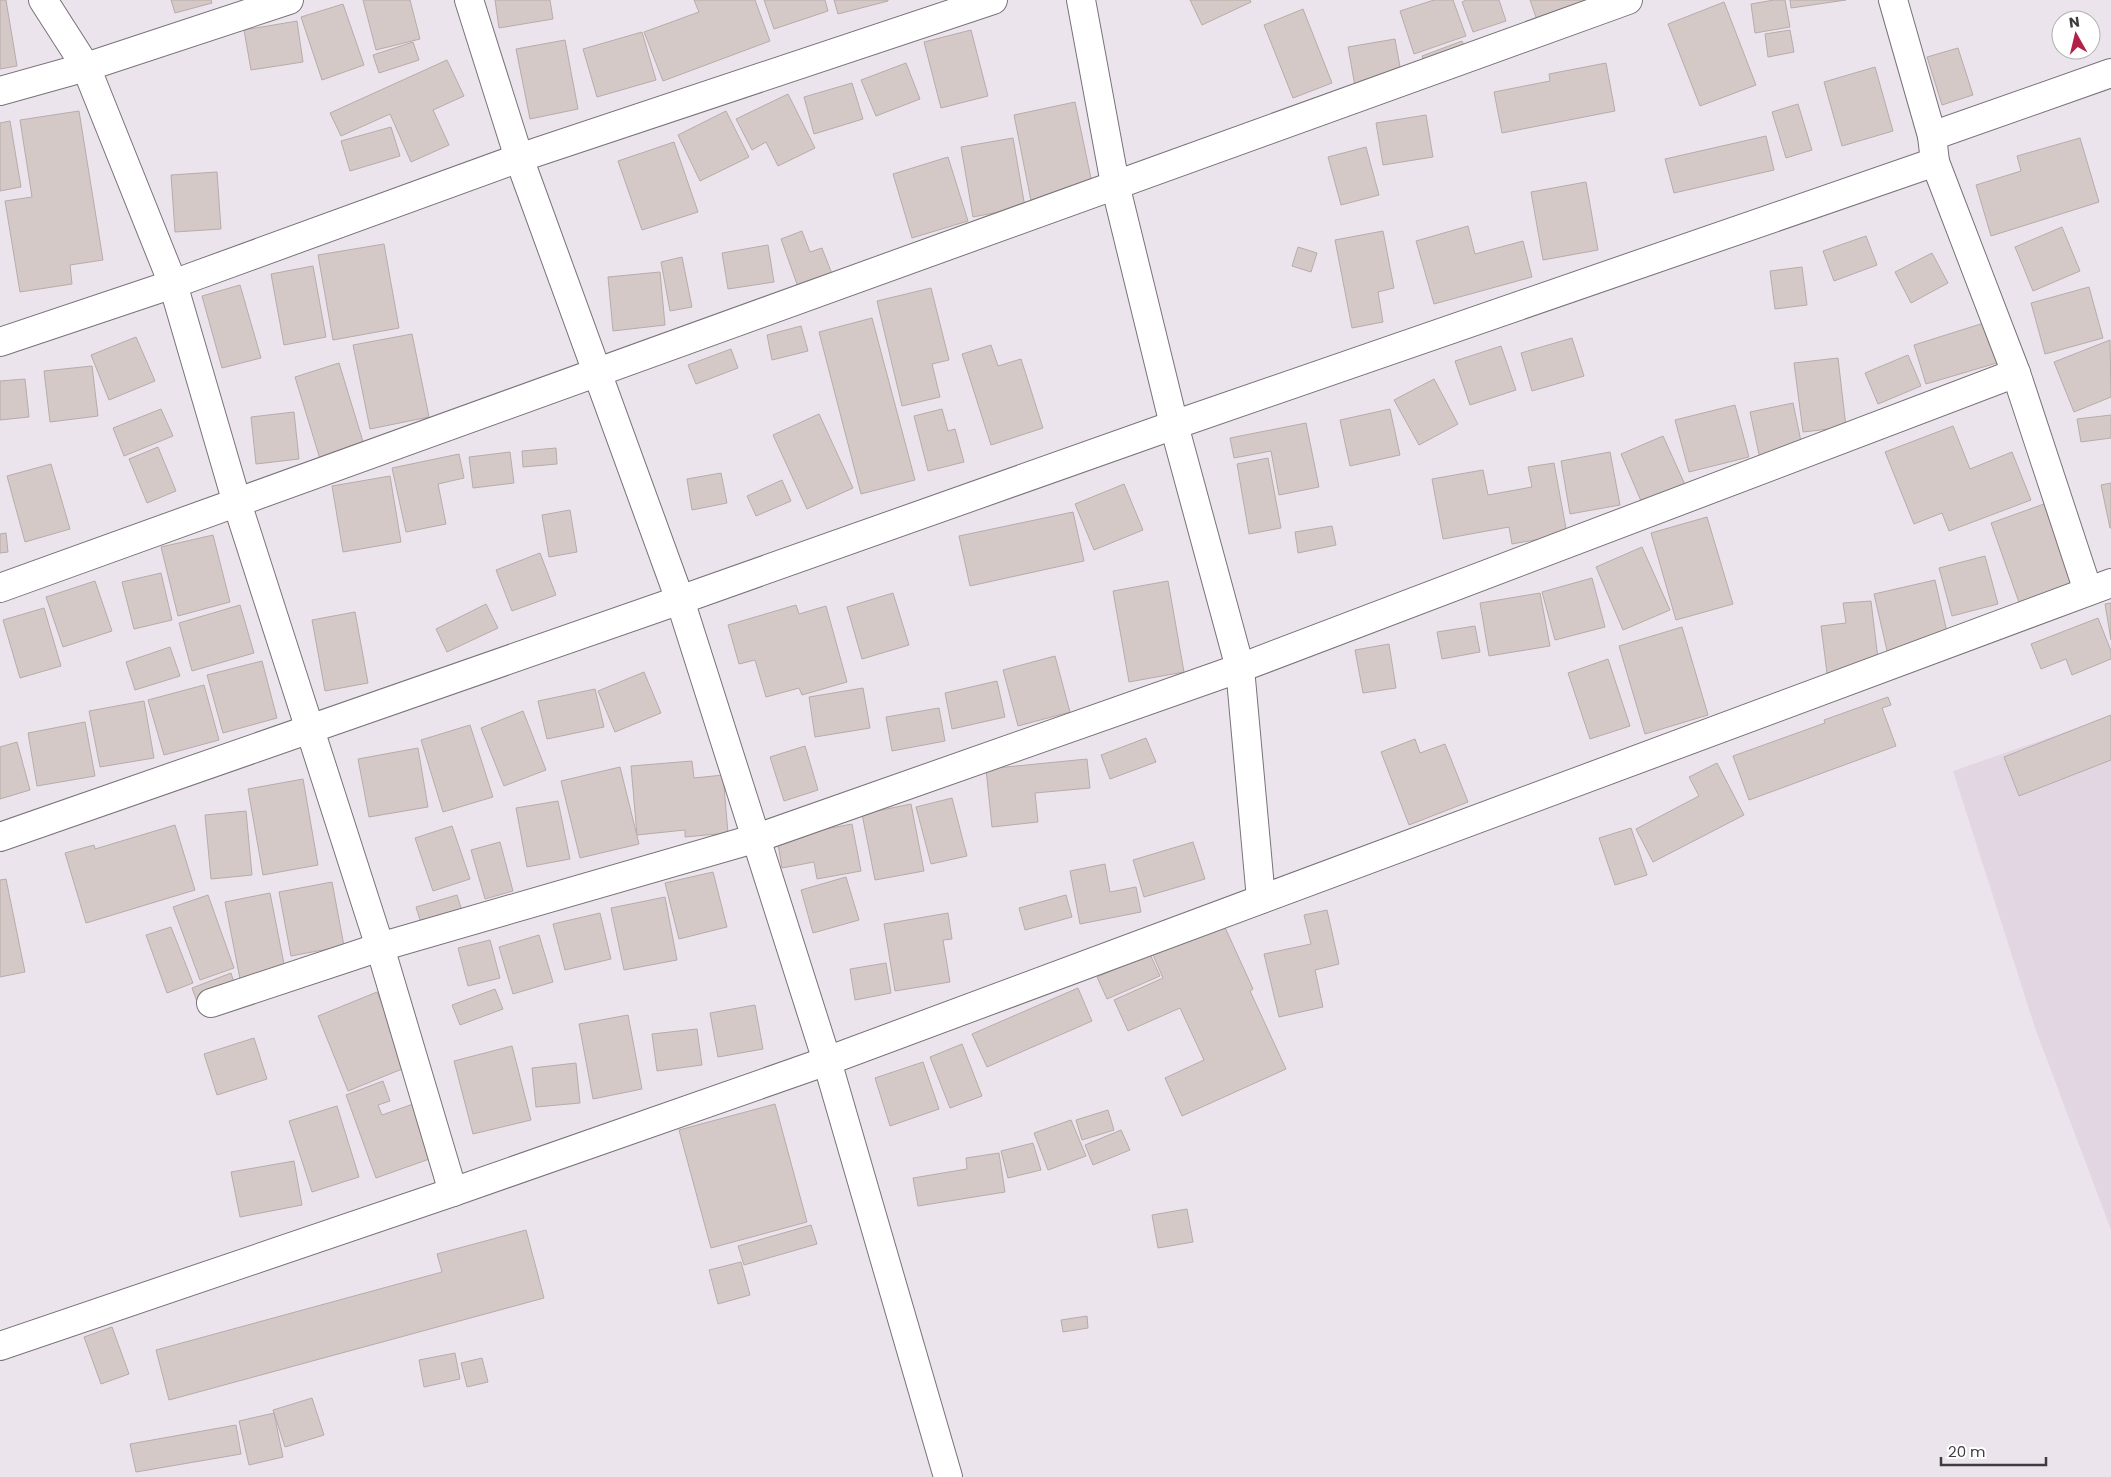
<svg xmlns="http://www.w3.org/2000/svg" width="2111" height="1477" font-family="Poppins,sans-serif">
  <rect width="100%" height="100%" fill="#ece4ec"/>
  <polygon fill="#e3d6e3" points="2111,716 2111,1230 2035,1028 1953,771"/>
  <g fill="#d4c9c6" stroke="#b7acaa">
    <polygon points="0,0 6,0 17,66 0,69"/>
    <polygon points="171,0 211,0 212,3 175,13"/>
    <polygon points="363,0 410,0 420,39 376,50"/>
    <polygon points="495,0 550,0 553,19 499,28"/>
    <polygon points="694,0 755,0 770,41 663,81 644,32 699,12"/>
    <polygon points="764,0 825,0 828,11 774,29"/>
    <polygon points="834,0 888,0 888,1 838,14"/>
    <polygon points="1190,0 1250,0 1251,2 1202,25"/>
    <polygon points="1434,0 1453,0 1466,36 1414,54 1400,11"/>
    <polygon points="1466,0 1499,0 1506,21 1473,32 1462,2"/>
    <polygon points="1530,0 1588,0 1538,23"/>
    <polygon points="1774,0 1785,0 1790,27 1755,33 1751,4"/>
    <polygon points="1790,0 1846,0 1791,8"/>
    <polygon points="1724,2 1756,85 1700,106 1668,24"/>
    <polygon points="343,4 364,65 322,80 301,17"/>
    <polygon points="1303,9 1332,83 1293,98 1264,25"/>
    <polygon points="297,21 303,62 251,70 244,30"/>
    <polygon points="971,30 988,96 941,108 924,42"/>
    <polygon points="1790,30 1794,52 1768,57 1765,34"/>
    <polygon points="642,32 656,80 597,97 583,49"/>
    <polygon points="1395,39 1402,78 1355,86 1348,47"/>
    <polygon points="565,40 578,109 530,119 516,49"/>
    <polygon points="1462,41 1468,55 1427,70 1422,56"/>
    <polygon points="413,42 419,60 379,73 373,55"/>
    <polygon points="1958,48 1973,95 1942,105 1927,57"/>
    <polygon points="447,60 464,96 433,110 449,145 411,162 390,114 341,136 330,113"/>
    <polygon points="906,63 920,99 876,116 861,80"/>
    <polygon points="1606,63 1615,111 1502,133 1494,92 1550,81 1549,74"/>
    <polygon points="1875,67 1893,131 1842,146 1824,82"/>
    <polygon points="852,83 863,119 814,134 804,97"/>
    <polygon points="788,94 815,148 778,166 766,142 752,150 736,119"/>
    <polygon points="1075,102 1093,188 1031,201 1014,115"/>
    <polygon points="1798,104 1812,150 1786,158 1772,112"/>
    <polygon points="79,111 103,260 70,265 72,284 20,292 5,201 32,197 20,120"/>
    <polygon points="726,111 749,157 700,181 678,135"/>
    <polygon points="1426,115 1433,157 1383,165 1376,123"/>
    <polygon points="10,121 21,187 0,191 0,123"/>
    <polygon points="391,127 400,156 350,171 341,141"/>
    <polygon points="1766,136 1774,170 1674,193 1665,159"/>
    <polygon points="1013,138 1025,207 973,217 961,147"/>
    <polygon points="2080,138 2099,202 1991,236 1976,185 2021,171 2017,156"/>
    <polygon points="674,142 698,212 642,230 618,161"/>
    <polygon points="1366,147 1379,195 1341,205 1328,157"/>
    <polygon points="948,157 968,221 912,238 893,174"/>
    <polygon points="217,172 221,229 175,232 171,175"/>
    <polygon points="1586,182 1598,250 1543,260 1531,192"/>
    <polygon points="1468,226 1475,254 1523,241 1532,277 1434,304 1416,241"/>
    <polygon points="2062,227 2080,271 2033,291 2015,247"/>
    <polygon points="802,231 810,252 822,248 832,274 798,287 781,239"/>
    <polygon points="1383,231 1394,288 1378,292 1383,322 1352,328 1335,240"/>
    <polygon points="1866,236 1877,265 1834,281 1823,251"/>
    <polygon points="384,244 399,328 333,340 318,255"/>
    <polygon points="768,245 774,282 728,289 722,253"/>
    <polygon points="1298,247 1317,253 1311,272 1292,266"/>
    <polygon points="1932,253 1948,283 1911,303 1895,272"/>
    <polygon points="682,257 692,307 670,311 661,262"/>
    <polygon points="313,266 326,337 284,345 271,274"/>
    <polygon points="1802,267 1807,305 1775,309 1770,271"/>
    <polygon points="660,272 665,325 613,331 608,277"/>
    <polygon points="240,285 261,358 222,368 202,296"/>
    <polygon points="2089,287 2103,338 2045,354 2031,303"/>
    <polygon points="931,288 949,360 932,364 940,397 902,406 877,301"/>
    <polygon points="872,318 915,480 861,494 819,332"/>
    <polygon points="1987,322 2000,362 1926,384 1914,345"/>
    <polygon points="801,326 808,351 772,360 767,335"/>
    <polygon points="412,334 429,417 370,429 353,345"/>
    <polygon points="136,337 155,381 109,400 91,355"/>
    <polygon points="1572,338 1584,376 1532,391 1521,353"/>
    <polygon points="2110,340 2111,397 2074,412 2054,362"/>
    <polygon points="991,345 998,366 1021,359 1043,428 991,445 962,354"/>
    <polygon points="1501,346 1516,390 1470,405 1455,361"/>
    <polygon points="731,349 738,368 696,384 688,365"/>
    <polygon points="1908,355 1921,386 1878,404 1865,373"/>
    <polygon points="1838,358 1846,427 1803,432 1794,363"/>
    <polygon points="339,363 364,445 320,459 295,377"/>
    <polygon points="92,366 98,416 50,422 44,371"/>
    <polygon points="25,379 29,417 0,420 0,381"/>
    <polygon points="1434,379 1458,424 1419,445 1394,400"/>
    <polygon points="1793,403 1803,451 1760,459 1750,412"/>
    <polygon points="1735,405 1749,457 1689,472 1675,420"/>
    <polygon points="161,409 173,436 124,456 113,428"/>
    <polygon points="942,409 948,431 955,429 964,462 928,471 914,416"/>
    <polygon points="1390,409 1400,455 1350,466 1340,420"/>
    <polygon points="294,412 299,459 256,464 251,417"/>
    <polygon points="819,414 853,488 807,509 773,435"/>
    <polygon points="2111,415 2111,438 2081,442 2077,419"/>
    <polygon points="1306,423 1319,487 1279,495 1271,451 1234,458 1230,438"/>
    <polygon points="1953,426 1970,469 2012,452 2031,500 1949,531 1942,513 1914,524 1885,452"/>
    <polygon points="1663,436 1687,489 1644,508 1621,454"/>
    <polygon points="158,447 176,491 147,503 129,459"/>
    <polygon points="556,448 557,464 523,467 522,451"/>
    <polygon points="510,452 514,483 473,488 469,457"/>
    <polygon points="1610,452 1620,505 1570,514 1561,461"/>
    <polygon points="459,454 464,478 438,484 446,524 406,532 392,468"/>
    <polygon points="1268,458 1281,528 1249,534 1237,464"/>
    <polygon points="1554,463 1567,534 1512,544 1509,527 1443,539 1432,479 1483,470 1488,495 1532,487 1528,467"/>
    <polygon points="51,464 70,529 25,542 7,476"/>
    <polygon points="721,473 727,503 692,510 687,479"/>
    <polygon points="390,476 401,542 343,552 332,486"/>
    <polygon points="782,480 791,501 756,516 747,496"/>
    <polygon points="2111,483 2111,528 2110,528 2101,485"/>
    <polygon points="1124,484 1143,530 1094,550 1075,504"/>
    <polygon points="2044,504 2074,589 2021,608 1991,523"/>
    <polygon points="570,510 577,552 549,557 542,515"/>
    <polygon points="1073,512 1084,561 970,586 959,536"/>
    <polygon points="1707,517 1733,604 1676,620 1651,533"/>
    <polygon points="1332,526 1336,545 1298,553 1295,532"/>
    <polygon points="6,533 8,552 0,553 0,534"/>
    <polygon points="213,535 230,602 178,616 161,547"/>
    <polygon points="1642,547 1670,610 1623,630 1596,567"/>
    <polygon points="540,553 556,595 512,611 496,570"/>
    <polygon points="1985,556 1998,604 1952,616 1939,568"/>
    <polygon points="161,573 172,620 134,629 122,582"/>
    <polygon points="1592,578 1605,627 1555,640 1542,592"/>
    <polygon points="1935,580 1949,641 1888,655 1874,594"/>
    <polygon points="95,581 112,631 63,647 46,597"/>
    <polygon points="1168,581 1184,672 1129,682 1113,591"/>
    <polygon points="893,593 909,645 862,659 847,607"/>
    <polygon points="1540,593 1550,646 1489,656 1480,603"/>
    <polygon points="1871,601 1879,667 1827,673 1821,626 1846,623 1843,603"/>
    <polygon points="2111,603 2111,640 2105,604"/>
    <polygon points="486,604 498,628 447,652 436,629"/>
    <polygon points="240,605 254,653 192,671 179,623"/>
    <polygon points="796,605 799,614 826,606 847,682 802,695 799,688 766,697 755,660 739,664 728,625"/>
    <polygon points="44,608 61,666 20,678 3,620"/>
    <polygon points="355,612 368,683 325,691 312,620"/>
    <polygon points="2098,618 2111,651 2111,659 2072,675 2066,659 2041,669 2031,644"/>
    <polygon points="1475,626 1480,652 1442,659 1437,632"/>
    <polygon points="1682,627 1708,715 1645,734 1619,646"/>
    <polygon points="1389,644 1396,688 1363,693 1355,650"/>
    <polygon points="170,647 180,676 135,690 126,662"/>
    <polygon points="1055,656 1070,712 1018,726 1003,670"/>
    <polygon points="1608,659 1630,726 1590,739 1568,673"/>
    <polygon points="262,661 277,718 223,733 207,675"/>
    <polygon points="644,672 661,713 615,732 598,691"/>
    <polygon points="997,681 1005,717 952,729 945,693"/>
    <polygon points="204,685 219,740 164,755 148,700"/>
    <polygon points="863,688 870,728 815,737 809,697"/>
    <polygon points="595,689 604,727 547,739 538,701"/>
    <polygon points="1888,697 1891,705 1882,708 1896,746 1749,800 1733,756 1825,723 1824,720"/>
    <polygon points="144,701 154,758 100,767 89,711"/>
    <polygon points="939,708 945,741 892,751 886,717"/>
    <polygon points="523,711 546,770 504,786 481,728"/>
    <polygon points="2111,715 2111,760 2019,796 2004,757"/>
    <polygon points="85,722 95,776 37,786 28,733"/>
    <polygon points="470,725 493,797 443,812 421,740"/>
    <polygon points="1146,738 1156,762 1110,779 1101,755"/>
    <polygon points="1415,739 1420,753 1445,744 1468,802 1409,825 1381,752"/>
    <polygon points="17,742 30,790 0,799 0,747"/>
    <polygon points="805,746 818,790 784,801 770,757"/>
    <polygon points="418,748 428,807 369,817 358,759"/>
    <polygon points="1087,759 1090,788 1035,793 1038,822 992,827 986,769"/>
    <polygon points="692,761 694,778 723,775 728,833 685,837 685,830 637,835 631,766"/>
    <polygon points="1717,763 1744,815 1653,862 1636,829 1699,796 1689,777"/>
    <polygon points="620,767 639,844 580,858 561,781"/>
    <polygon points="303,779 318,865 263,875 248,789"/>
    <polygon points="952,798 967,856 931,864 916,807"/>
    <polygon points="558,801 570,859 527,867 516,808"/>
    <polygon points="911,804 924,871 875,880 862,814"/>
    <polygon points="246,811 252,875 211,879 205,815"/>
    <polygon points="852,824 861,871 817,879 814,862 782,868 777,838"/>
    <polygon points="175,825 195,890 86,923 65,853 94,845 95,849"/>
    <polygon points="452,826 470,879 433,891 415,838"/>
    <polygon points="1631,828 1647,875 1615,885 1599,838"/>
    <polygon points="500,842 513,891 485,899 471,850"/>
    <polygon points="1193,842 1205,879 1144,897 1133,860"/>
    <polygon points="1105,864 1110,892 1136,887 1141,912 1080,924 1070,871"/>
    <polygon points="713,872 727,927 679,939 665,883"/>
    <polygon points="846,877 859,920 813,933 801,890"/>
    <polygon points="6,879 25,972 0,977 0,880"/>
    <polygon points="332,882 344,946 291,956 279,892"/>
    <polygon points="270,893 285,969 240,979 225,902"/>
    <polygon points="208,895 234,968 200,980 173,907"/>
    <polygon points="457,895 462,911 421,923 416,907"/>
    <polygon points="1066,895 1072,917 1025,930 1019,908"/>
    <polygon points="665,897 677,960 624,970 611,908"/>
    <polygon points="1327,910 1339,964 1315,970 1323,1007 1279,1017 1264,954 1311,944 1304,915"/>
    <polygon points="600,913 611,959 565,970 553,924"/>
    <polygon points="948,913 952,939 943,940 950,982 895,991 884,924"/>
    <polygon points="1223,923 1253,989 1250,991 1286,1069 1182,1116 1165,1078 1204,1060 1180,1008 1128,1031 1114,1000 1163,978 1153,955"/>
    <polygon points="171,927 193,983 167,993 146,935"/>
    <polygon points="539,935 553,982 513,994 499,947"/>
    <polygon points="490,940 500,978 468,986 458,948"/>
    <polygon points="1150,954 1160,976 1107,999 1097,977"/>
    <polygon points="886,963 891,993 855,1000 850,969"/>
    <polygon points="231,973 237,992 199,1007 192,988"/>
    <polygon points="1078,988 1092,1021 987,1067 972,1034"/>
    <polygon points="495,989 503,1009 460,1025 452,1005"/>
    <polygon points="377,992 407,1067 348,1091 318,1016"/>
    <polygon points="755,1005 763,1049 718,1057 710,1013"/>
    <polygon points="628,1015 642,1089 593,1099 579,1024"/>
    <polygon points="697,1029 702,1065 657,1071 652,1034"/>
    <polygon points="254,1038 267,1079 217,1095 204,1054"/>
    <polygon points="962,1044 982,1096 950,1108 930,1057"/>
    <polygon points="512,1046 531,1120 473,1134 454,1061"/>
    <polygon points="923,1062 939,1109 890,1126 875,1078"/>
    <polygon points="576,1063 580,1103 536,1107 532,1068"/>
    <polygon points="383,1081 390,1101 378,1105 382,1115 416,1103 435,1157 376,1178 346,1095"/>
    <polygon points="775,1104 807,1222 711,1248 679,1130"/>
    <polygon points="337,1106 359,1177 312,1192 289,1121"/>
    <polygon points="1108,1110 1114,1130 1082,1140 1076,1120"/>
    <polygon points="1071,1120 1086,1156 1048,1170 1034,1133"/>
    <polygon points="1121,1130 1130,1150 1093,1165 1085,1145"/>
    <polygon points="1033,1143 1041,1170 1008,1178 1001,1151"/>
    <polygon points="999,1153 1005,1192 918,1206 913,1178 967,1169 966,1158"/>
    <polygon points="294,1161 302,1205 240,1217 231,1172"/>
    <polygon points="1187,1209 1193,1242 1158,1248 1152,1215"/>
    <polygon points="811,1225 817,1244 744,1265 738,1246"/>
    <polygon points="526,1230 544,1298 169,1400 156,1350 442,1272 437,1254"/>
    <polygon points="741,1262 750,1295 718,1304 709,1270"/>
    <polygon points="1087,1316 1088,1328 1063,1332 1061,1320"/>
    <polygon points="112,1327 129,1374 101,1384 84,1337"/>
    <polygon points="455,1353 460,1379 424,1387 419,1360"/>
    <polygon points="482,1358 488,1382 467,1387 461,1363"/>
    <polygon points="312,1398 324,1435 285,1447 273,1410"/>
    <polygon points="274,1413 283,1457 249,1465 239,1421"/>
    <polygon points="236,1425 241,1454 136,1472 130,1444"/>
  </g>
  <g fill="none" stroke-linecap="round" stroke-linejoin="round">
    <defs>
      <g id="street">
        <polyline points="43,0 86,67 173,284 237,503 380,947 453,1192"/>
        <polyline points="1081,0 1115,184 1174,425 1240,668 1261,899"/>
        <polyline points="0,91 86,67 289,0"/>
        <polyline points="1932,136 2111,73"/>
        <polyline points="0,342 173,284 519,158 993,0"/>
        <polyline points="2016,373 2088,591"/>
        <polyline points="0,588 1628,0"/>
        <polyline points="0,837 680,600 519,158 469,0"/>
        <polyline points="211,1003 380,947 757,838 1240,668 2016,373 1935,162"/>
        <polyline points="0,1346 453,1192 827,1061 2111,583"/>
      </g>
      <polyline id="secondary" points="948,1477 827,1061 680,600 1174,425 1935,162 1932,136 1893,0"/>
    </defs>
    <use href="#street" stroke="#797279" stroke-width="30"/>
    <use href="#secondary" stroke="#797279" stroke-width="30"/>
    <use href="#street" stroke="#fff" stroke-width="28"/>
    <use href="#secondary" stroke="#fff" stroke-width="28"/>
  </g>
  <g transform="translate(2076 35) rotate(352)"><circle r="24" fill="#ffffff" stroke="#b2b1b2"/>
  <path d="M0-4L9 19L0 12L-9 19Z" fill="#b21f47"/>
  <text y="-8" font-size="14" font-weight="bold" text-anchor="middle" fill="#3e3c3f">N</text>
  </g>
  <path d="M1941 1457v8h105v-8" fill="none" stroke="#3e3c3f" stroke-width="2.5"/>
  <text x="1948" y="1457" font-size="15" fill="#3e3c3f" stroke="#ffffff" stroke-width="4" paint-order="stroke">20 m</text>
</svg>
